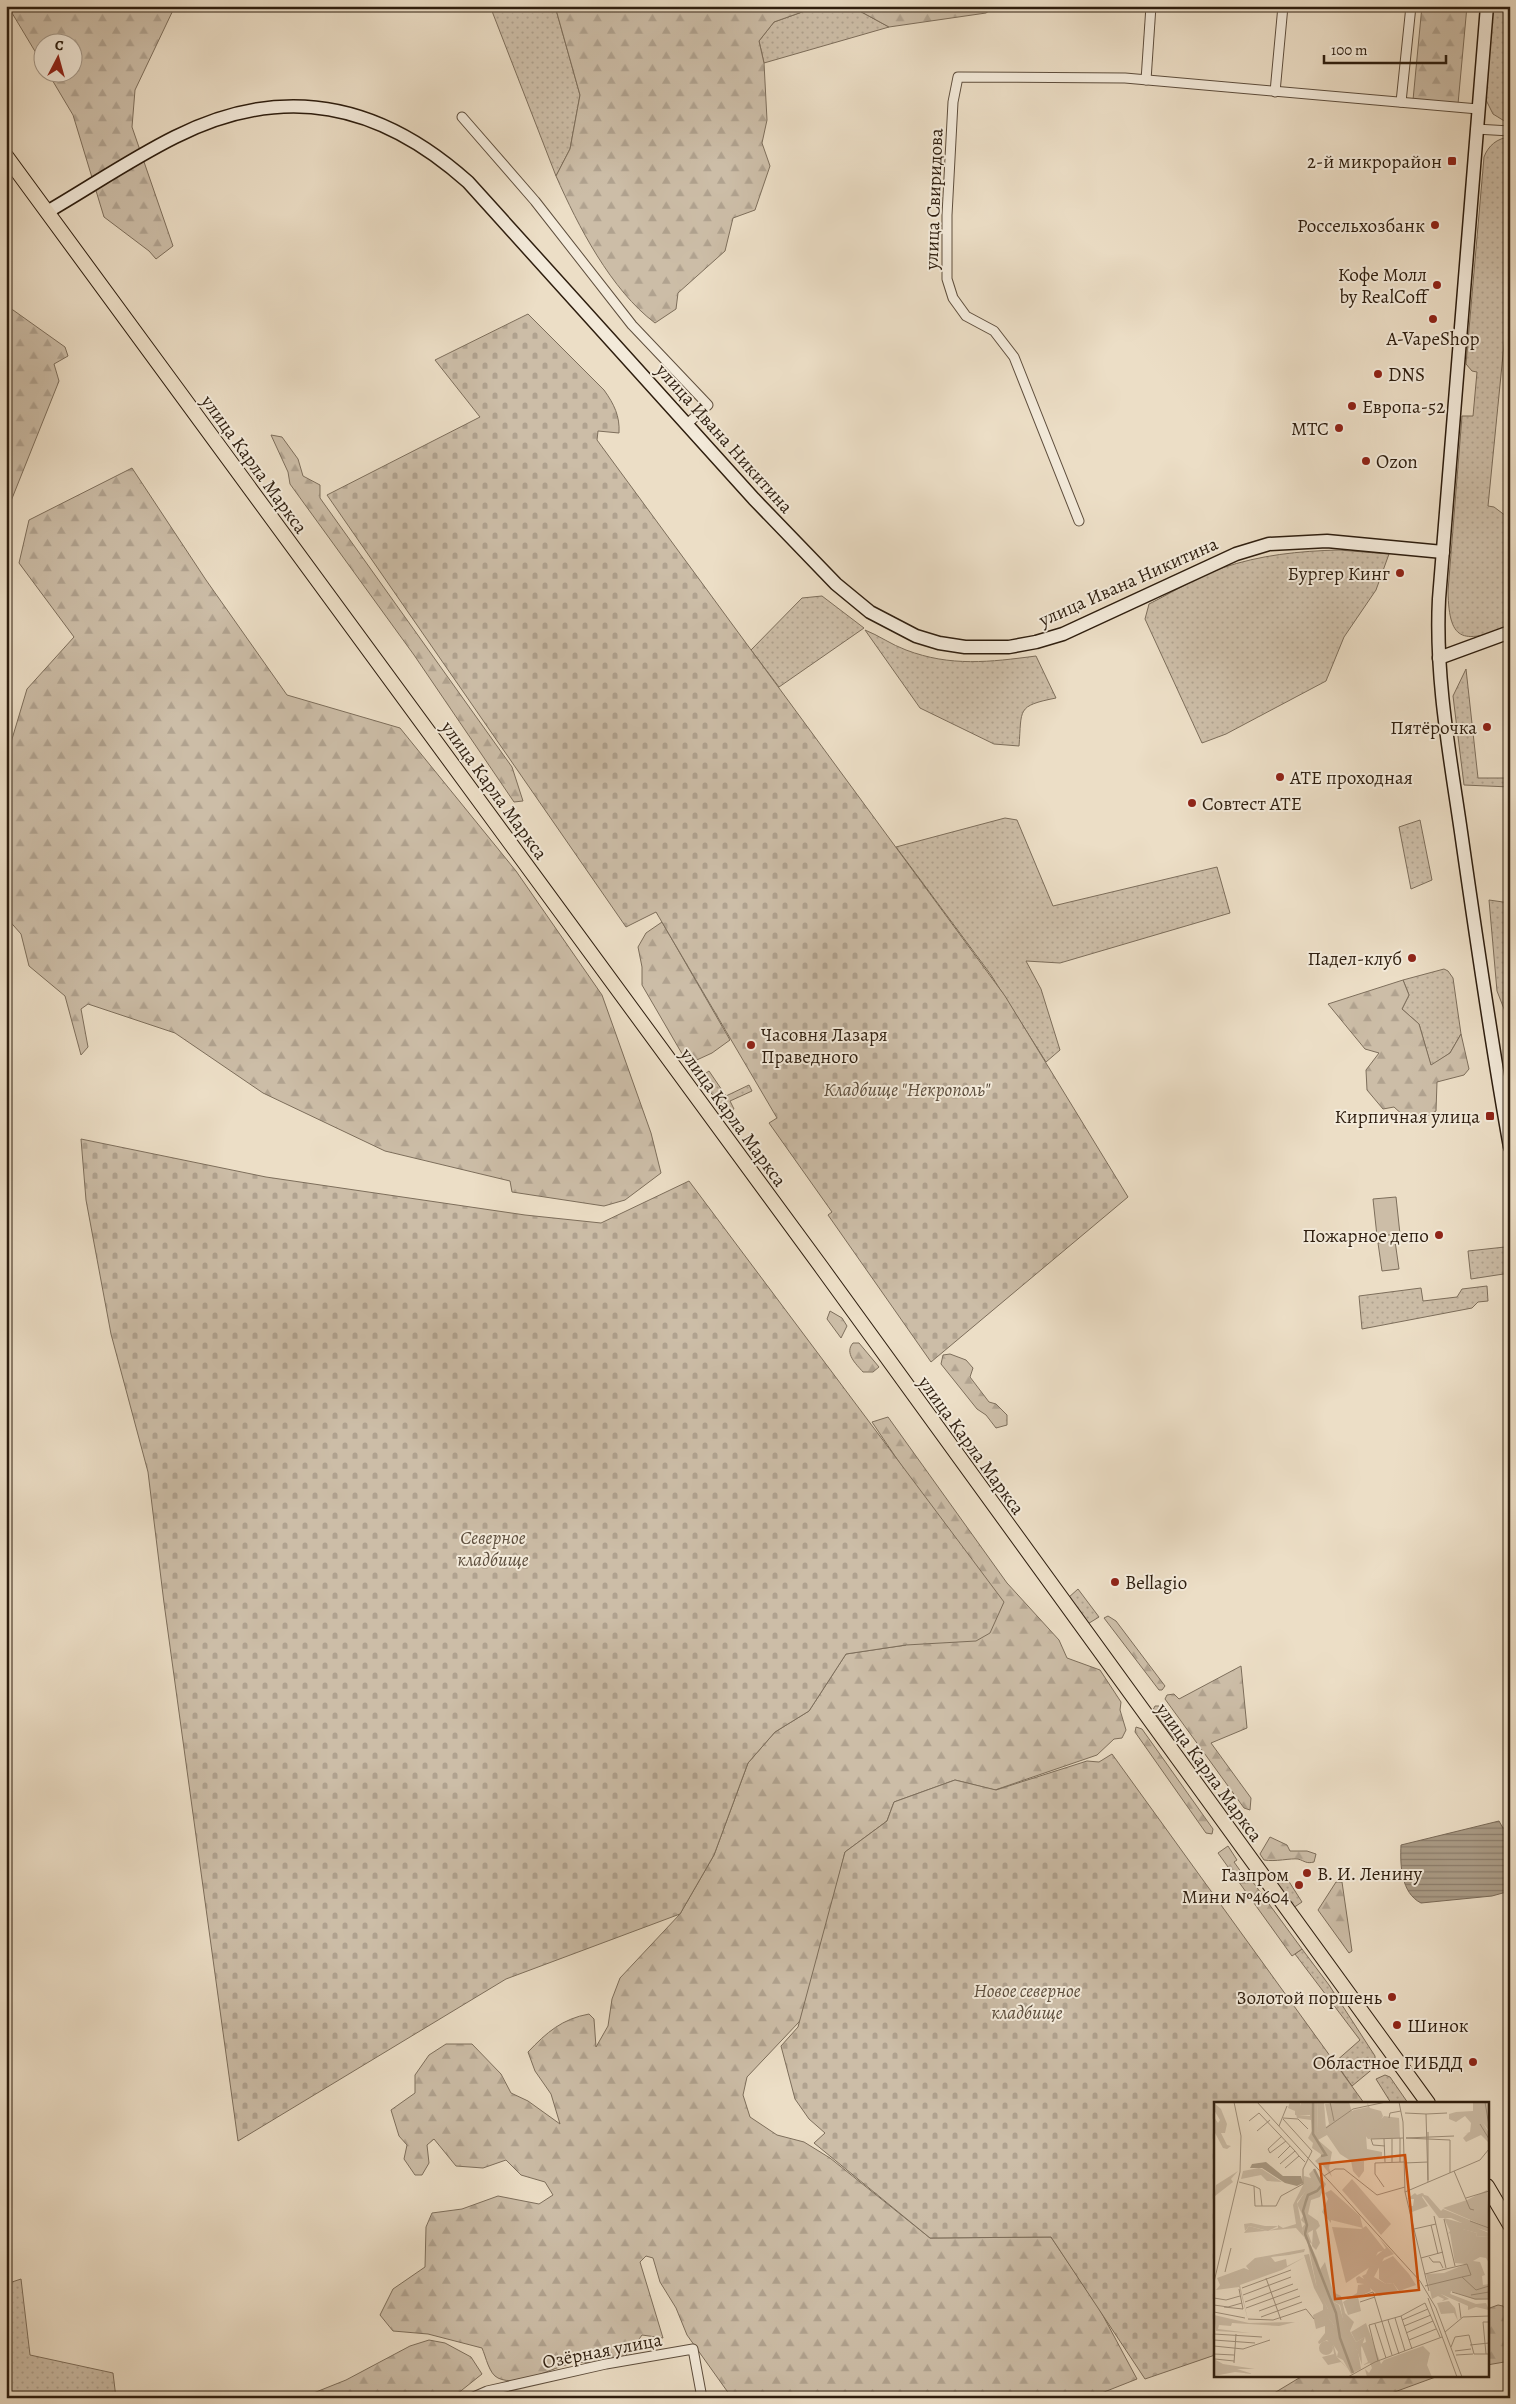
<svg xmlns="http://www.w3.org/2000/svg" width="1516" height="2404" font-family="Alegreya,serif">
  <defs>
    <pattern id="grass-dots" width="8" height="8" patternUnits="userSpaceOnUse" patternTransform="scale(1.25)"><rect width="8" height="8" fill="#ccbda7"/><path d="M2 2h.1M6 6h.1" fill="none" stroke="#b0a28f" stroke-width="1.8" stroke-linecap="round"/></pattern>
    <pattern id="forest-firs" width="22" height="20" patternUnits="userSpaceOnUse" patternTransform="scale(1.25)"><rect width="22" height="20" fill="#ccbda7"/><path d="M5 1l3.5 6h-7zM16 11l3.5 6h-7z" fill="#b0a28f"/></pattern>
    <pattern id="cemetery-stones" width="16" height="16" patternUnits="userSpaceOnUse" patternTransform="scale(1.25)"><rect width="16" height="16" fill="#ccbda7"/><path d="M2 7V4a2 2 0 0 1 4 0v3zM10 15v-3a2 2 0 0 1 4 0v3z" fill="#b0a28f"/></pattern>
    <pattern id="water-rules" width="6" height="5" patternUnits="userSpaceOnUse" patternTransform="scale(1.25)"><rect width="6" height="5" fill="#ab9d88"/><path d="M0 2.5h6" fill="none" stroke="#8c7f6e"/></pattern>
  </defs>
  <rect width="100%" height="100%" fill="#ecdec6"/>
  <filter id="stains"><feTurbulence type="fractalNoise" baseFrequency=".004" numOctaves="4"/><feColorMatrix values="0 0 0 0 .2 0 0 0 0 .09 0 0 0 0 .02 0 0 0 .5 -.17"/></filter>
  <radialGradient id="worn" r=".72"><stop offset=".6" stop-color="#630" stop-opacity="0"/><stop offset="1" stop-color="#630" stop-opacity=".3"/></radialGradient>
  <g fill="url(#grass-dots)" stroke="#7d6e5b">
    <polygon points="490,6 555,6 580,95 570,149 556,176"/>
    <polygon points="819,6 856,9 889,27 764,63 759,41 774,22"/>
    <polygon points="1492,6 1510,6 1510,78 1506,122 1493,114 1486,100"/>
    <path d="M1510 137V284L1488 506 1494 507 1510 519V628C1465 641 1449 646 1448 591L1462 416H1473L1477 372 1472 371 1466 364 1484 157C1488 146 1497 138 1510 137Z"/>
    <path d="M1339 550 1389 554 1376 590 1344 637 1326 681 1226 734 1202 743 1145 619 1149 604C1173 592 1197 577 1222 568 1260 555 1299 551 1339 550Z"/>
    <polygon points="822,596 864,628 779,687 751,650 802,598"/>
    <path d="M865 630C878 635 892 645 906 650 951 667 990 662 1036 656L1056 698C1016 706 1022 709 1019 746L994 744 920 708Z"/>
    <polygon points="1466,669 1478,778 1510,778 1510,787 1464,785 1453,696"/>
    <polygon points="1005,818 1017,820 1053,906 1217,867 1230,913 1060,963 1026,961 1041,989 1060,1050 1046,1062 991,975 896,847"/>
    <polygon points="1420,820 1432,880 1411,889 1399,827"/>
    <polygon points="1489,900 1510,903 1510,1016 1506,1014 1497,991"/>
    <polygon points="1444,969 1448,971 1453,978 1461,1034 1450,1053 1431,1066 1419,1024 1402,1009 1409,995 1403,980"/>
    <polygon points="709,1071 726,1096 749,1085 752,1091 730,1101 734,1109 726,1114 700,1077"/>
    <polygon points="1505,1247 1510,1249 1510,1273 1471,1279 1468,1251"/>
    <polygon points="1487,1286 1488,1301 1478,1302 1472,1308 1362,1329 1359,1296 1421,1288 1423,1301 1457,1297 1462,1289"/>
    <polygon points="1078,1589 1099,1617 1086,1625 1068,1598"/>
    <polygon points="1283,1878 1288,1880 1302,1902 1293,1908 1275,1882"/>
    <polygon points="1302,1949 1329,1985 1375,2056 1375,2067 1352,2086 1335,2062 1360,2040 1295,1954"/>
    <polygon points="1385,2075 1390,2077 1408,2103 1391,2103 1376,2079"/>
    <polygon points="21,2279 30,2355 113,2373 116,2398 6,2398 6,2284"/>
  </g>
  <g fill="url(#forest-firs)" stroke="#7d6e5b">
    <polygon points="12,6 175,6 135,90 132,127 173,246 156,259 149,251 104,217 73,115 48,73 72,72 72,42 42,42 42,63 12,13"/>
    <path d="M555 6H819L774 22 759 41 764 63 767 120 762 143 770 166 755 210 733 218 725 251 678 293 676 309 655 323C611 290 578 226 556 176L570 149 580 95Z"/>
    <polygon points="837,6 996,6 986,13 889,27 856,9"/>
    <polygon points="1422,6 1467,6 1458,104 1413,100"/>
    <polygon points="6,305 65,347 68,356 54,364 59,381 11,501 6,505"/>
    <polygon points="271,435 282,437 298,459 303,476 320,485 320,498 512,767 523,801 514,802 414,655 290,484 288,472"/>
    <polygon points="132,468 206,580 287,695 400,728 516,871 602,995 651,1133 661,1173 625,1200 604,1206 512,1192 510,1181 385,1151 263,1093 175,1033 88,1004 81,1009 88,1047 81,1055 65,996 29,966 21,934 6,917 6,759 27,689 74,637 19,563 29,520"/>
    <polygon points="662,922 730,1040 712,1053 688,1064 642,985 642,967 638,947 646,933"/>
    <path d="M1403 980 1409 995 1402 1009 1419 1024 1431 1065 1450 1053 1461 1034 1469 1069 1464 1075 1437 1082 1436 1111C1417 1123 1411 1123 1394 1107L1383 1109 1367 1090 1366 1070 1379 1053 1365 1049 1328 1004Z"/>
    <polygon points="830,1311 842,1318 847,1326 841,1338 827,1319"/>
    <path d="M853 1343H859L879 1367 873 1372H863C856 1364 844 1353 853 1343Z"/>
    <polygon points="950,1354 966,1360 973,1368 970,1377 989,1402 996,1404 1007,1415 1007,1425 996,1428 986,1415 977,1409 941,1364 943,1355"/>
    <path d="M888 1417 1007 1583 1059 1640 1067 1658 1100 1670 1121 1702 1120 1710 1126 1730 1122 1738 1114 1739 1097 1755 995 1790 955 1780 894 1802 887 1821 845 1852 806 2009 799 2022 747 2077 743 2095 750 2117 777 2135 804 2142 830 2158 930 2238 1051 2237 1100 2310 1137 2379 1089 2398H732L687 2335 676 2308 660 2282 653 2258 646 2256 640 2262 663 2338 642 2335C635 2345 627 2358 615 2361 601 2365 584 2361 573 2363 553 2367 518 2388 498 2378 489 2374 486 2357 482 2348L428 2334 393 2331 380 2315 393 2289 425 2267 426 2227 432 2213 462 2209 498 2196 539 2204 553 2195 545 2182 521 2175 506 2160 483 2168 456 2166 434 2139 427 2145 429 2163 422 2175H415L404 2159 407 2145 399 2136 391 2110 415 2093V2075L429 2055 446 2044H472L501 2074 511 2093 528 2101 560 2124 551 2094 535 2071 528 2052C547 2032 562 2019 589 2014L594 2019 596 2047 608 2026 612 1999 620 1978 680 1914 714 1855 748 1763 775 1732 809 1711 846 1654 906 1645 901 1465 872 1422Z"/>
    <polygon points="1108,1616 1116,1621 1165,1686 1162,1690 1159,1690 1104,1618"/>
    <polygon points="1241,1666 1247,1728 1211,1743 1251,1798 1250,1810 1244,1808 1165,1699 1167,1695 1174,1694 1179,1699"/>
    <polygon points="1155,1706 1159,1706 1176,1730 1178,1738 1173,1737 1153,1710"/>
    <polygon points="1136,1727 1142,1729 1213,1829 1212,1834 1206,1833 1135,1732"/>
    <path d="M1270 1837 1287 1845 1290 1851H1307L1316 1854 1314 1862C1306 1864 1305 1861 1298 1859 1291 1858 1275 1862 1264 1860L1260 1854Z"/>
    <polygon points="1228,1846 1237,1860 1234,1862 1244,1876 1247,1874 1302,1949 1292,1956 1218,1853"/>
    <polygon points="1336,1882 1342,1882 1352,1951 1349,1953 1318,1910"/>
    <polygon points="1498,2305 1503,2306 1510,2318 1510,2361 1487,2365 1487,2309"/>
    <polygon points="429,2340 445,2343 471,2357 482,2374 452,2398 301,2398 346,2380 410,2346"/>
    <polygon points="1304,2375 1441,2375 1389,2394 1376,2396 1266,2398"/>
  </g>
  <g fill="url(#cemetery-stones)" stroke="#7d6e5b">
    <path d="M528 314 604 390C614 404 620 416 619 433L598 431 597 440 1005 996 1128 1197 931 1362 828 1215 832 1212 769 1123 777 1118 656 912 626 927 327 495 480 417 435 360Z"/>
    <polygon points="81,1139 266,1177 525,1215 601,1223 689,1181 1004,1602 990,1633 976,1641 906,1645 846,1654 809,1711 775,1732 748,1763 714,1855 680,1914 506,1979 238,2141 164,1603 148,1472 111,1334 86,1200"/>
    <polygon points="1112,1754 1364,2103 1215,2103 1215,2355 1145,2379 1051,2237 930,2238 814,2143 825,2133 809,2119 795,2099 781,2046 798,2027 845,1852 887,1821 894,1802 955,1780 996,1790 1087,1761 1099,1762"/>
  </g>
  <g fill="#ccbda7" stroke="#7d6e5b">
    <polygon points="1396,1197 1400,1234 1377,1236 1373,1199"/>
    <polygon points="1395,1241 1399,1269 1382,1271 1378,1243"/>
  </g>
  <path fill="url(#water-rules)" stroke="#796a58" d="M1499 1821 1503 1828H1510V1891L1492 1896 1421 1903C1401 1893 1400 1865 1401 1845Z"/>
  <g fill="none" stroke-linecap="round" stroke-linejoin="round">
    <defs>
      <g id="street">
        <polyline points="1146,80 1151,6"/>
        <polyline points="1275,92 1283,6"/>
        <polyline points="1401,102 1411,6"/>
        <polyline points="462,117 535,201 632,325 708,405 687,424"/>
        <polyline points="1476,129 1510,131"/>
        <polyline points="1079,521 1014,357 994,331 966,316 953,298 947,279 947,215 953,102 958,77 1125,78 1478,109"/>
        <polyline points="471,2398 487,2391 606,2364 693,2349 702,2398"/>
      </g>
      <g id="secondary">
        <path d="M1487 6 1439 599C1435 677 1450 756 1461 832 1476 937 1491 1042 1510 1147"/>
        <path d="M47 212C90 187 131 159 175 137 284 82 380 103 468 182L754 499 836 584 870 612 916 636 939 643 965 647H1009L1036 642 1063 634 1236 554 1269 544 1327 541 1443 552"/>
        <polyline points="1439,658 1510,632"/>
      </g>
      <g id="primary">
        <polyline points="6,156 822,1268 1428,2103"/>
        <polyline points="1487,2186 1510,2225"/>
      </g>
    </defs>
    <use href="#street" stroke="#5e4e3d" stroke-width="11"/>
    <use href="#secondary" stroke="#2e1e0f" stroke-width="15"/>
    <use href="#primary" stroke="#2e1e0f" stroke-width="16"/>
    <use href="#street" stroke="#f3eada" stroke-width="9"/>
    <use href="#secondary" stroke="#f3eada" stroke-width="12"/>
    <use href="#primary" stroke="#ecdec6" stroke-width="14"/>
  </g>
  <g fill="#8f2418" stroke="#f3eada" stroke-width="2">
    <rect x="1447" y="156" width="10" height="10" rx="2.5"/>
    <circle cx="1435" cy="225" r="5"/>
    <circle cx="1437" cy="285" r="5"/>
    <circle cx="1433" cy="319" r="5"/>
    <circle cx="1378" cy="374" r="5"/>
    <circle cx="1352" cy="406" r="5"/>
    <circle cx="1339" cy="428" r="5"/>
    <circle cx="1366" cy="461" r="5"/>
    <circle cx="1400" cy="573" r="5"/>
    <circle cx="1487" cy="727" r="5"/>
    <circle cx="1280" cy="777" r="5"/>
    <circle cx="1192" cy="803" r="5"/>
    <circle cx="1412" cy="958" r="5"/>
    <circle cx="751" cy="1045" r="5"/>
    <rect x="1485" y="1111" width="10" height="10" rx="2.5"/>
    <circle cx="1439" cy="1235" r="5"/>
    <circle cx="1115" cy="1582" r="5"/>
    <circle cx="1307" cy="1873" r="5"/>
    <circle cx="1299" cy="1885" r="5"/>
    <circle cx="1392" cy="1997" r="5"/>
    <circle cx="1397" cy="2025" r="5"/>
    <circle cx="1473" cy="2062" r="5"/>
  </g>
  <g text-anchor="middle" stroke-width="4" stroke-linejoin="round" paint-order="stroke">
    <g font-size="19" fill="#2e1e0f" stroke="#f3eada" text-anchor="end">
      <text x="1442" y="168">2-й микрорайон</text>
      <text x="1425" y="232">Россельхозбанк</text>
      <text x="1427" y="281">Кофе Молл<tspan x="1427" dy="22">by RealCoff</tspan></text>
      <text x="1433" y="345" text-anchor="middle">A-VapeShop</text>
      <text x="1388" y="381" text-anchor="start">DNS</text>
      <text x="1362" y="413" text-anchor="start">Европа-52</text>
      <text x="1329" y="435">МТС</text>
      <text x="1376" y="468" text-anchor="start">Ozon</text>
      <text x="1390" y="580">Бургер Кинг</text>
      <text x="1477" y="734">Пятёрочка</text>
      <text x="1290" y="784" text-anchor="start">АТЕ проходная</text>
      <text x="1202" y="810" text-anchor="start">Совтест АТЕ</text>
      <text x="1402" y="965">Падел-клуб</text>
      <text x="761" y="1041" text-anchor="start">Часовня Лазаря<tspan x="761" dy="22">Праведного</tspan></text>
      <text x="1480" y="1123">Кирпичная улица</text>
      <text x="1429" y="1242">Пожарное депо</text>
      <text x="1125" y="1589" text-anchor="start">Bellagio</text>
      <text x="1317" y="1880" text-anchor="start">В. И. Ленину</text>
      <text x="1289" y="1881">Газпром<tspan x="1289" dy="22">Мини №4604</tspan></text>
      <text x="1382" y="2004">Золотой поршень</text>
      <text x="1407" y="2032" text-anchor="start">Шинок</text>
      <text x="1463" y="2069">Областное ГИБДД</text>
    </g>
    <g font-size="19" fill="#2e1e0f" stroke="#f3eada">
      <text transform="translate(933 199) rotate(-88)" y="7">улица Свиридова</text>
      <text transform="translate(725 438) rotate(48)" y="7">улица Ивана Никитина</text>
      <text transform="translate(255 464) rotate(54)" y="7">улица Карла Маркса</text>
      <text transform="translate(1128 581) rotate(-24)" y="7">улица Ивана Никитина</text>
      <text transform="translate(495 790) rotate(54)" y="7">улица Карла Маркса</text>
      <text transform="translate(734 1117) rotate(54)" y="7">улица Карла Маркса</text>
      <text transform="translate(972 1445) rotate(54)" y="7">улица Карла Маркса</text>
      <text transform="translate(1210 1772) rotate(54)" y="7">улица Карла Маркса</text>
      <text transform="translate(602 2350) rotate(-11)" y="7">Озёрная улица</text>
    </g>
    <g font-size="19" font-style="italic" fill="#5d4e3d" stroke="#f3eada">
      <text x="907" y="1096">Кладбище "Некрополь"</text>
      <text x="493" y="1544">Северное<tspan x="493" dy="22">кладбище</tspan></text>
      <text x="1027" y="1997">Новое северное<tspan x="1027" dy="22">кладбище</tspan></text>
    </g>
  </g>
  <g transform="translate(1214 2102)">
    <rect width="275" height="275" fill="#ecdec6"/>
    <path d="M76 0H86V4L87 0H98L97 13H81V9L74 6ZM104 0H110L112 26 115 22 111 2 135 0 138 10 112 27 103 30ZM259 0H275V29L269 21 275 31V41L267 33 252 40 249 36 254 31 250 32 256 30 257 21 251 14 242 20 235 17V12L242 10 259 9ZM170 14 185 16 186 36 154 37 151 33ZM45 66 48 67 68 80 53 79 47 73 27 77 29 69ZM91 79 95 85 83 100 90 135 82 126 30 131 35 124 53 129 64 126V123L69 126 82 122 79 103ZM273 88 275 126 229 106 253 98ZM201 91 203 93 208 91 210 92 208 95 214 104 198 110 195 104H199L200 97H193ZM230 116 248 121 249 127 263 131 262 135 275 134V161L272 156 266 155 259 159 266 160 271 173 268 174 269 183 275 182V197L262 198 237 189 236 193 227 192 235 197 228 199 230 197 224 194 218 197 212 172 230 171 252 162 241 161 236 131 234 132 236 129ZM95 152 102 182 114 207V215L120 223 119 241 123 255 134 267 127 260 114 263 108 255 120 252 119 245 113 238 105 242 104 240 111 231V224L102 227 99 213 109 208V203L100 186 90 153ZM111 160 119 190 127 194 131 211 140 220 136 229 142 240 151 235 147 246 148 263 143 248 138 246 133 236 126 203 116 198 109 180 105 169Z" fill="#ccbda7"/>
    <path d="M98 0H104L103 30 140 8 154 5 153 0 156 6 167 9 169 14 164 23 152 33 153 47 168 50V54L150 59V69L145 76 139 69 137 59 126 52 113 33 104 38 118 50 115 66 118 75 107 61 105 63 101 59 108 53 98 46 99 41 94 36 98 29 97 18 83 16 81 9 86 6 84 13 96 14ZM0 1 7 7 13 22 11 31H7L13 43 17 44 13 47 9 46 0 29V15L4 21 6 18 0 8ZM99 68 112 82 106 95 97 98 94 112 104 119 106 124 102 128 106 141 102 148 98 144 99 128 94 131 98 142 91 137 88 126 91 122 87 118 89 114 83 102 94 85 89 83 90 74 97 76 95 72ZM24 69 17 77 19 80 1 94 0 100 2 83ZM117 88 146 114 149 126 117 118V121L108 110 114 97 111 91ZM207 92 214 94 227 109 229 107 275 126V130L263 126 275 131V134L262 135 263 131 248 127V121L237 116H225ZM37 121 51 124H64L54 129 35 124 31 129 30 122ZM165 136 180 152 170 156 160 175 172 182 179 181 184 189 165 194 156 186 157 189 144 195 147 209 134 213 129 200 143 191 144 183 150 182 143 181 142 176 145 174 150 177 148 174 152 172 159 156 172 146ZM91 147 90 150 75 153 57 155 61 160 72 157 73 164 91 155 68 168 26 183 34 218 25 185 2 188 6 183 3 176 30 166 35 168 32 164 41 156ZM234 191 262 202 272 201 275 208 262 205 254 208V204L227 192ZM0 213 35 221 81 220 65 224 18 221 17 224 5 223 4 227 36 231 2 229ZM152 221 167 262 170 258 209 244 216 251 213 263 218 275H153L151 267 155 271 158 266 156 261 149 263 154 260 147 242 152 240 151 235 142 240 137 230ZM105 246a7 7 0 1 1 14 0a7 7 0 1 1-14 0ZM0 257 9 262 41 267H23L39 272 21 270 0 274Z" fill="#ccbda7"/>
    <path d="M94 143 97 144 103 157 116 198 125 203 137 243 144 249 147 267 137 272 129 258 123 255 124 250 116 238 120 223 112 213 114 207 103 186Z" fill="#ccbda7"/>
    <path d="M138 77 177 122 167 133 128 88ZM152 124 171 148 164 150 156 165 132 181 118 125 147 127ZM179 154 195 172 202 183 185 189 179 181 172 182 165 177V161Z" fill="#ccbda7"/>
    <path d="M235 199 241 206 244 219 240 211 227 212 223 201Z" fill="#ccbda7"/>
    <path d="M52 60 69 74H87L89 81 83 84 71 81 48 66H36L38 62Z" fill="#ab9d88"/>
    <path fill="none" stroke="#ab9d88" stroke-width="2.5" d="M99 0V32L112 53 107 54M100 67 108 83 103 89 94 93 92 99 89 109 93 123 91 132 122 211 126 236 139 271"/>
    <path fill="none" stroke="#a0917d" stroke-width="1" d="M43 0 206 179 222 206 248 275M116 0 120 19M185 0 189 20 191 90 215 189M271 0 275 24M191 11 212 12 214 80M212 12 233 11M69 16 84 17 94 27M175 16 176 11 187 9M35 19 45 11 81 49M266 22 275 37M65 24 73 4M112 26 139 7 172 0M43 29 56 18M68 34 54 47 56 51 72 39M192 36 236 38V71M192 36 240 34M170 37 171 60M178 37V60M171 44 159 43 157 37 189 36M64 56 76 44M186 60V36M190 61 214 60M66 62 81 49 85 54M71 66 85 54 91 60M240 69 256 107 260 108M110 74 121 67H130L163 93 191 85M214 78V30M25 80 40 84 41 104H62L67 94 89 82V67L98 49 69 17M40 84 46 87 48 104M170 85 161 72V61L190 60M191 90 266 58 275 47M252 96 275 89M220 114 232 166M230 117 241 164M256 119 275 126M217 123 224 152M200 127 222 122M215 155 219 160H226L229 166M207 156 229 150M11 170 17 146M211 172 253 162 257 173 248 175M52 176 67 218M0 180 26 70 27 34 20 0M211 184 248 175 262 188 275 184M28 186 77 168M238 190 261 197H275M29 193 77 175M257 193 275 190M145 195 159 190 178 253M0 196 12 198 26 194M214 196 243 275M31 200 79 182M146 200 161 195M245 201 247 216M0 203 14 205 28 201M10 205 29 207 25 187M32 206 84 187M45 209 86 194M0 210 31 216M187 214 198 247M47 215 88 200M181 216 191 249M34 217 59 218 92 207 100 217M174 218 185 252M188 218 214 207M161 222 172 256M190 224 217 213M231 230 249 215 275 214M192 231 219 219M0 232 48 235M0 238 41 241M195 238 222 227M256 243 275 241M237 245 241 235 255 233 260 252H275M0 247V244L29 247 56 238M241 249 257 247M0 252 20 253M272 252 269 220H275M242 253 259 252M1 257 20 259M164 259 155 223 187 214 211 201 226 235M20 261 22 232M134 275 161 260 228 235"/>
    <path fill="#d5530c" fill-opacity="0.15" stroke="#d5530c" stroke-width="2.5" d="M191 53 205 188 121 197 106 62Z"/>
    <rect width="275" height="275" fill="none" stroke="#2e1e0f" stroke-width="2.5"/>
  </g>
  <rect width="1516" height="2404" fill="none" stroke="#ecdec6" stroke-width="25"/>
  <rect x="8" y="8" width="1501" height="2389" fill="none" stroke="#2e1e0f" stroke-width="2.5"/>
  <rect x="12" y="12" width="1491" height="2379" fill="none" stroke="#2e1e0f"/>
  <g transform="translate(58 58) rotate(6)"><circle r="24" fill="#f3eada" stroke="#a49889"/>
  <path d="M0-4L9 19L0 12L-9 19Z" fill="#8f2418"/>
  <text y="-8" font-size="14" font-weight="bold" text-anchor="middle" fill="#2e1e0f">С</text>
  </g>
  <path d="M1324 55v8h122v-8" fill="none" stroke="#2e1e0f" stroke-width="2.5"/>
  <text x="1331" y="55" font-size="15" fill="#2e1e0f" stroke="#f3eada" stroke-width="4" paint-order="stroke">100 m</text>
  <rect width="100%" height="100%" filter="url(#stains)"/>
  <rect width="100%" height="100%" fill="url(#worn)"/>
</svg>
